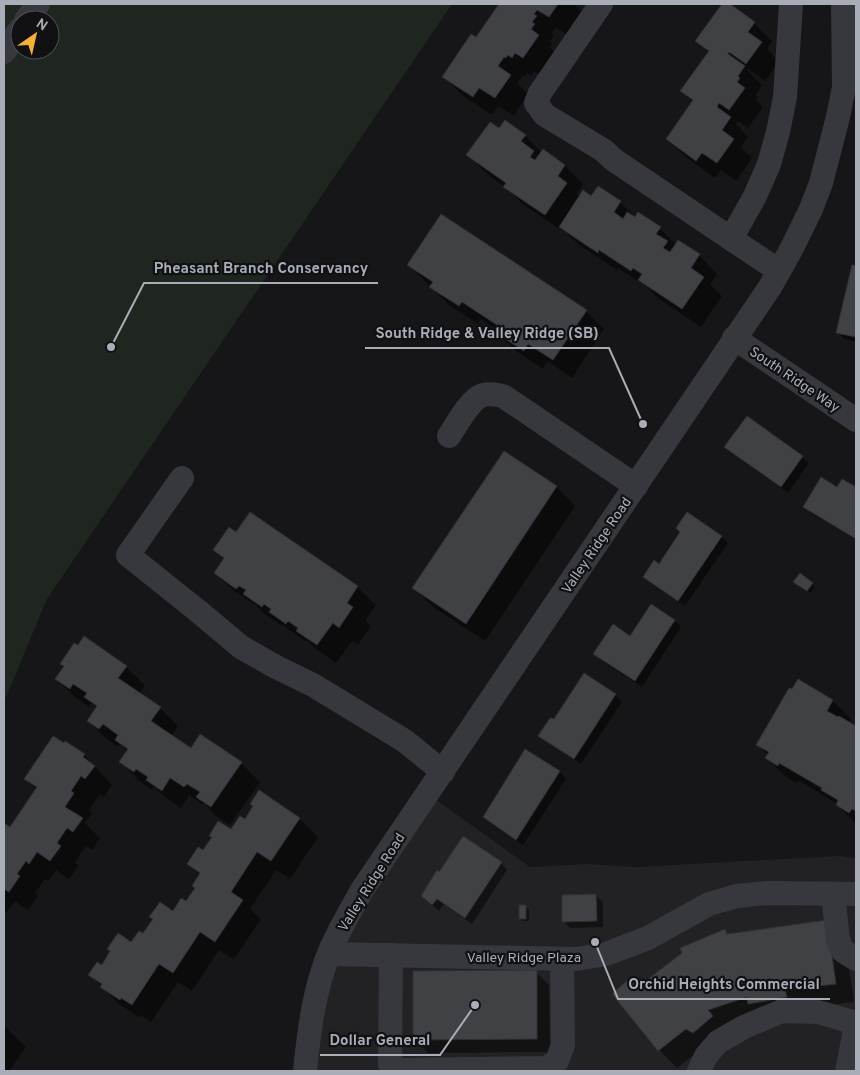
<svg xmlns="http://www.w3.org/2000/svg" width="860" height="1075" font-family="Overpass,sans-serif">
  <rect width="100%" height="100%" fill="#161618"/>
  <polygon fill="#222225" points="428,794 530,867 588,864 637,867 839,856 856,858 856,1071 305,1071 317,993"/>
  <path fill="#1e261f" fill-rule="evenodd" d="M4 4H452L47 599 4 702ZM20 20H50V50H20Z"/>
  <g fill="#0007">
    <polygon points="500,4 574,4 583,13 568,35 556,27 552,33 554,35 550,41 552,43 550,47 556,54 542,76 534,71 531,76 527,73 525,76 523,75 517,83 528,94 514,116 498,106 492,115 462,95 444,76 477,39"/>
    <polygon points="723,4 728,4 754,23 772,41 767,49 779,62 765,81 748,69 747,70 762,85 756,95 758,97 756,100 763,107 748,128 738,121 736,124 748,137 741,147 752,158 736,181 721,170 715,178 686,157 667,139 693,103 682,91 709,53 697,41"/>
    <polygon points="499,130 525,136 542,153 565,166 583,184 577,194 580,197 592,197 620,202 636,218 660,228 676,245 699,255 717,274 710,285 722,296 701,327 658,298 646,286 618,268 617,270 579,245 565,231 564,232 524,205 505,187 487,174 468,155"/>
    <polygon points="409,265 586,311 604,329 572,378 547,361 543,369 516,351 497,333 498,331 481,319 478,324 449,305"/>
    <polygon points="853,266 856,267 856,342 844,339 838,332"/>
    <polygon points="726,447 802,457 809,463 788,493 733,454"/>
    <polygon points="505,452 557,487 575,506 485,641 433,607 414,588"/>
    <polygon points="843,480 856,489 856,540 811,513 805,506 837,489"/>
    <polygon points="687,514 721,537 728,543 685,606 651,583 644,577 659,565 681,533"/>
    <polygon points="214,550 357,587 376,605 365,621 371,626 358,645 352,641 336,663 316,649 306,640 305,641 289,630 282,624 281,625 263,613 256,605 234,591 215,573 224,560"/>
    <polygon points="798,584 812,584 815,587 810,593"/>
    <polygon points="675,621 681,627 642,687 602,661 595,654 630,637"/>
    <polygon points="62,664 126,667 145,685 139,694 160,708 178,726 172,736 191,749 241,763 260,782 230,825 216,816 204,803 203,805 189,795 181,808 166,798 154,787 152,790 139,781 121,762 128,751 120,744 118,747 107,739 88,721 97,708 91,703 89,707 75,697 56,679 65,667"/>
    <polygon points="615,695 622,702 581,764 547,742 540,736 554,721"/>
    <polygon points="833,701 851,719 849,723 856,727 856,824 834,802 798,780 796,783 785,776 767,758 768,755 757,744"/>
    <polygon points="526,751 560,772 566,779 523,845 491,823 484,817"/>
    <polygon points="84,755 112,785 104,797 100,794 89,810 92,813 85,823 100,838 92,850 86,846 75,862 78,866 69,879 56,870 48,881 45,879 35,893 38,896 28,910 15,901 6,913 4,911 4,824 10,829 37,790 26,779"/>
    <polygon points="300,819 318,837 290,879 276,870 250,909 261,919 234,959 219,950 192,991 178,982 151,1022 140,1015 139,1017 120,1005 90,975 102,967 112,952 132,944 186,903 196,888 200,875 189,864 203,852 213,838 210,835 232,831 245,821"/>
    <polygon points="501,863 507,870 472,924 444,904 439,911 422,896 440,873"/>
    <polygon points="596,896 603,902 603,927 570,928 563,921"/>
    <polygon points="526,907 529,910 529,921 523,921 520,918"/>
    <polygon points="725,931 729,935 845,940 854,1002 802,1008 705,1046 677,1068 659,1050 639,988"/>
    <polygon points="536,972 549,985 550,1052 428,1053 414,1039"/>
    <polygon points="4,1026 26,1047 9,1071 4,1071"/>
  </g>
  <g fill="#404145" stroke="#303034">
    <polygon points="499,4 558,4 549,17 537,10 534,14 537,16 532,22 535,24 531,29 539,35 523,58 515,53 512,58 508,55 506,58 504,57 498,66 511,75 495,98 479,88 473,97 442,77 471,34 476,37"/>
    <polygon points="722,4 730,4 755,22 748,32 762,42 746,64 729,52 728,54 745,66 738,76 740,78 737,82 745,88 729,110 719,103 717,107 731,117 722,130 734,139 717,163 702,153 696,161 666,139 693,100 680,91 709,51 695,41"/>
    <polygon points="505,120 526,135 521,141 534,151 530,157 535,160 543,149 565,165 558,176 567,183 545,215 503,187 506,183 466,155 490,122 499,128"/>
    <polygon points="598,186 621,201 614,212 623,219 627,212 635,217 638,212 661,227 656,234 668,241 663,248 670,252 678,240 700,254 691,268 704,277 682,309 638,280 642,274 633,268 631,271 599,250 598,253 559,227 583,190 591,196"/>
    <polygon points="441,214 587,310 553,360 528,344 524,351 496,333 500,327 462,302 459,306 429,287 433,282 407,265"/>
    <polygon points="852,265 856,266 856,337 836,333"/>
    <polygon points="747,416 803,456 781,487 724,447"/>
    <polygon points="504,451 557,486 466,624 412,588"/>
    <polygon points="821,477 837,487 842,479 856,487 856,539 803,507"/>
    <polygon points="250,512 358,586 347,603 353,607 339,628 333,623 317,645 296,631 298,628 288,621 286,624 269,612 271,609 264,604 262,607 243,594 246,590 239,586 236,589 214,573 224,558 213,550 229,527 236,532"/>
    <polygon points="687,512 722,536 678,601 643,577 654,560 659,564 680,532 676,528"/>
    <polygon points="800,573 813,583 807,591 793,582"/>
    <polygon points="651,604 675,620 635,681 593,654 613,624 630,636"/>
    <polygon points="84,636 127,666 118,678 161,707 151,721 191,748 200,734 242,762 211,807 196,797 200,792 187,784 184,787 170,778 162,791 146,780 148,777 136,769 134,772 119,762 128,749 115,740 118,735 103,724 99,729 87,721 97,706 84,697 87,693 73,684 70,689 55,679 64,666 60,664 74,643 78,645"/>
    <polygon points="584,673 616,694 574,759 538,736 550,718 554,719"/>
    <polygon points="798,679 833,700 827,711 838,717 839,716 856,726 856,811 852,809 849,813 836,805 838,800 821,790 822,788 779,763 778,766 765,758 769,752 756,745 789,688 792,689"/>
    <polygon points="53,736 64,743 65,741 85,754 83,757 95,766 85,779 81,776 71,791 74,793 65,807 83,818 73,832 67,828 57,843 61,846 50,861 37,852 29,864 26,861 17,874 20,876 9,892 4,889 4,823 10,827 37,787 24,779"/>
    <polygon points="525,749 560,771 516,840 483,817"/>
    <polygon points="259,790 300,818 271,861 257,852 231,892 243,900 215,942 200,932 173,973 159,964 132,1005 121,998 120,1000 100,987 102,984 88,975 97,962 102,965 110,951 107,949 118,933 131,942 139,931 143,933 153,919 149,917 160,902 173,911 181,898 186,901 195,888 192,886 200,873 187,864 198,847 203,850 212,837 209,836 218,821 231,829 240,816 245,819 253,806 250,804"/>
    <polygon points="463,836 502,862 465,918 437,899 432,905 421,896 437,870 439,872"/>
    <polygon points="596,894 597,921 562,922 562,895"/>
    <rect x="519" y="905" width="7" height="14"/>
    <polygon points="827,920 836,984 785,990 787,997 748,1004 747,997 708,1010 713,1016 693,1033 686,1029 658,1051 612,994 630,978 639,986 682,953 680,948 725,929 727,934"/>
    <polygon points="537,970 537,1039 413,1040 413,971"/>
  </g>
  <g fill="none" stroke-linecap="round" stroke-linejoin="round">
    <g stroke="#37383d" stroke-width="24">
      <polyline points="601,4 540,93 536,103 545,115 603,150 614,160 779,271"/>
      <polyline points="26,20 38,4"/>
      <polyline points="4,52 20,29"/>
      <polyline points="731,239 755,196 769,164 778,132 785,97 791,4"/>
      <polyline points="734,338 856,420"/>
      <path d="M449 436C457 424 470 399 483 395 490 393 497 395 503 396L636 486"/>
      <polyline points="182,478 128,555 198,611 241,647 276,667 313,685 405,741 443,772"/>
      <polyline points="833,894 838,940 843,951 856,959"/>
      <polyline points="329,954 576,959 606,954 648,938 709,904 737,896 767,893 856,894"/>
      <polyline points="391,955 390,1064 399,1070 547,1068 557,1061 563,1045 562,959"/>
      <path d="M305 1071C309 1031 314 989 330 951 339 930 351 910 362 890L770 287 792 248 811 209 821 183 838 117 844 87 843 4"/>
      <polyline points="699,1071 706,1056 718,1042 744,1027 782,1011 818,1012 856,1023"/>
      <polyline points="847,1071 856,1025"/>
    </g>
  </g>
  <g text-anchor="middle" stroke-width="4.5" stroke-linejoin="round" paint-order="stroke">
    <g font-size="14" fill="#a8adb8" stroke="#111113">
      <text transform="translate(795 379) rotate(34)" y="5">South Ridge Way</text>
      <text transform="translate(596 545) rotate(-56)" y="5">Valley Ridge Road</text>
      <text transform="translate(371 882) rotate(-58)" y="5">Valley Ridge Road</text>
      <text x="524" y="962">Valley Ridge Plaza</text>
    </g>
  </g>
  <path fill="none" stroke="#a8adb8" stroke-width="2" d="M111 347L144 283H378M643 424L609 348H365M595 942L618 999H830M475 1005L440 1055H320"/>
  <g fill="#a8adb8" stroke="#111113" stroke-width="2">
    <circle cx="111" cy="347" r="5"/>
    <circle cx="643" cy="424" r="5"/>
    <circle cx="595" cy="942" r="5"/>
    <circle cx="475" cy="1005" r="5"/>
  </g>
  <g font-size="15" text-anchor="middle" font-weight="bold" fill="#a8adb8" stroke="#111113" stroke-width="4.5" stroke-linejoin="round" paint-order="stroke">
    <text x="261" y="273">Pheasant Branch Conservancy</text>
    <text x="487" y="338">South Ridge &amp; Valley Ridge (SB)</text>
    <text x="724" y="989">Orchid Heights Commercial</text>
    <text x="380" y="1045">Dollar General</text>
  </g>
  <rect width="860" height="1075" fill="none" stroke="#a8adb8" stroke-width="10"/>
  <g transform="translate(35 35) rotate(34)"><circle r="24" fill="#111113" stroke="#4d4f55"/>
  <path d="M0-4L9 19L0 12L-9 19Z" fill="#f2b134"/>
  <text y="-8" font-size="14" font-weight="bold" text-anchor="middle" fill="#a8adb8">N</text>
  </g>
</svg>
